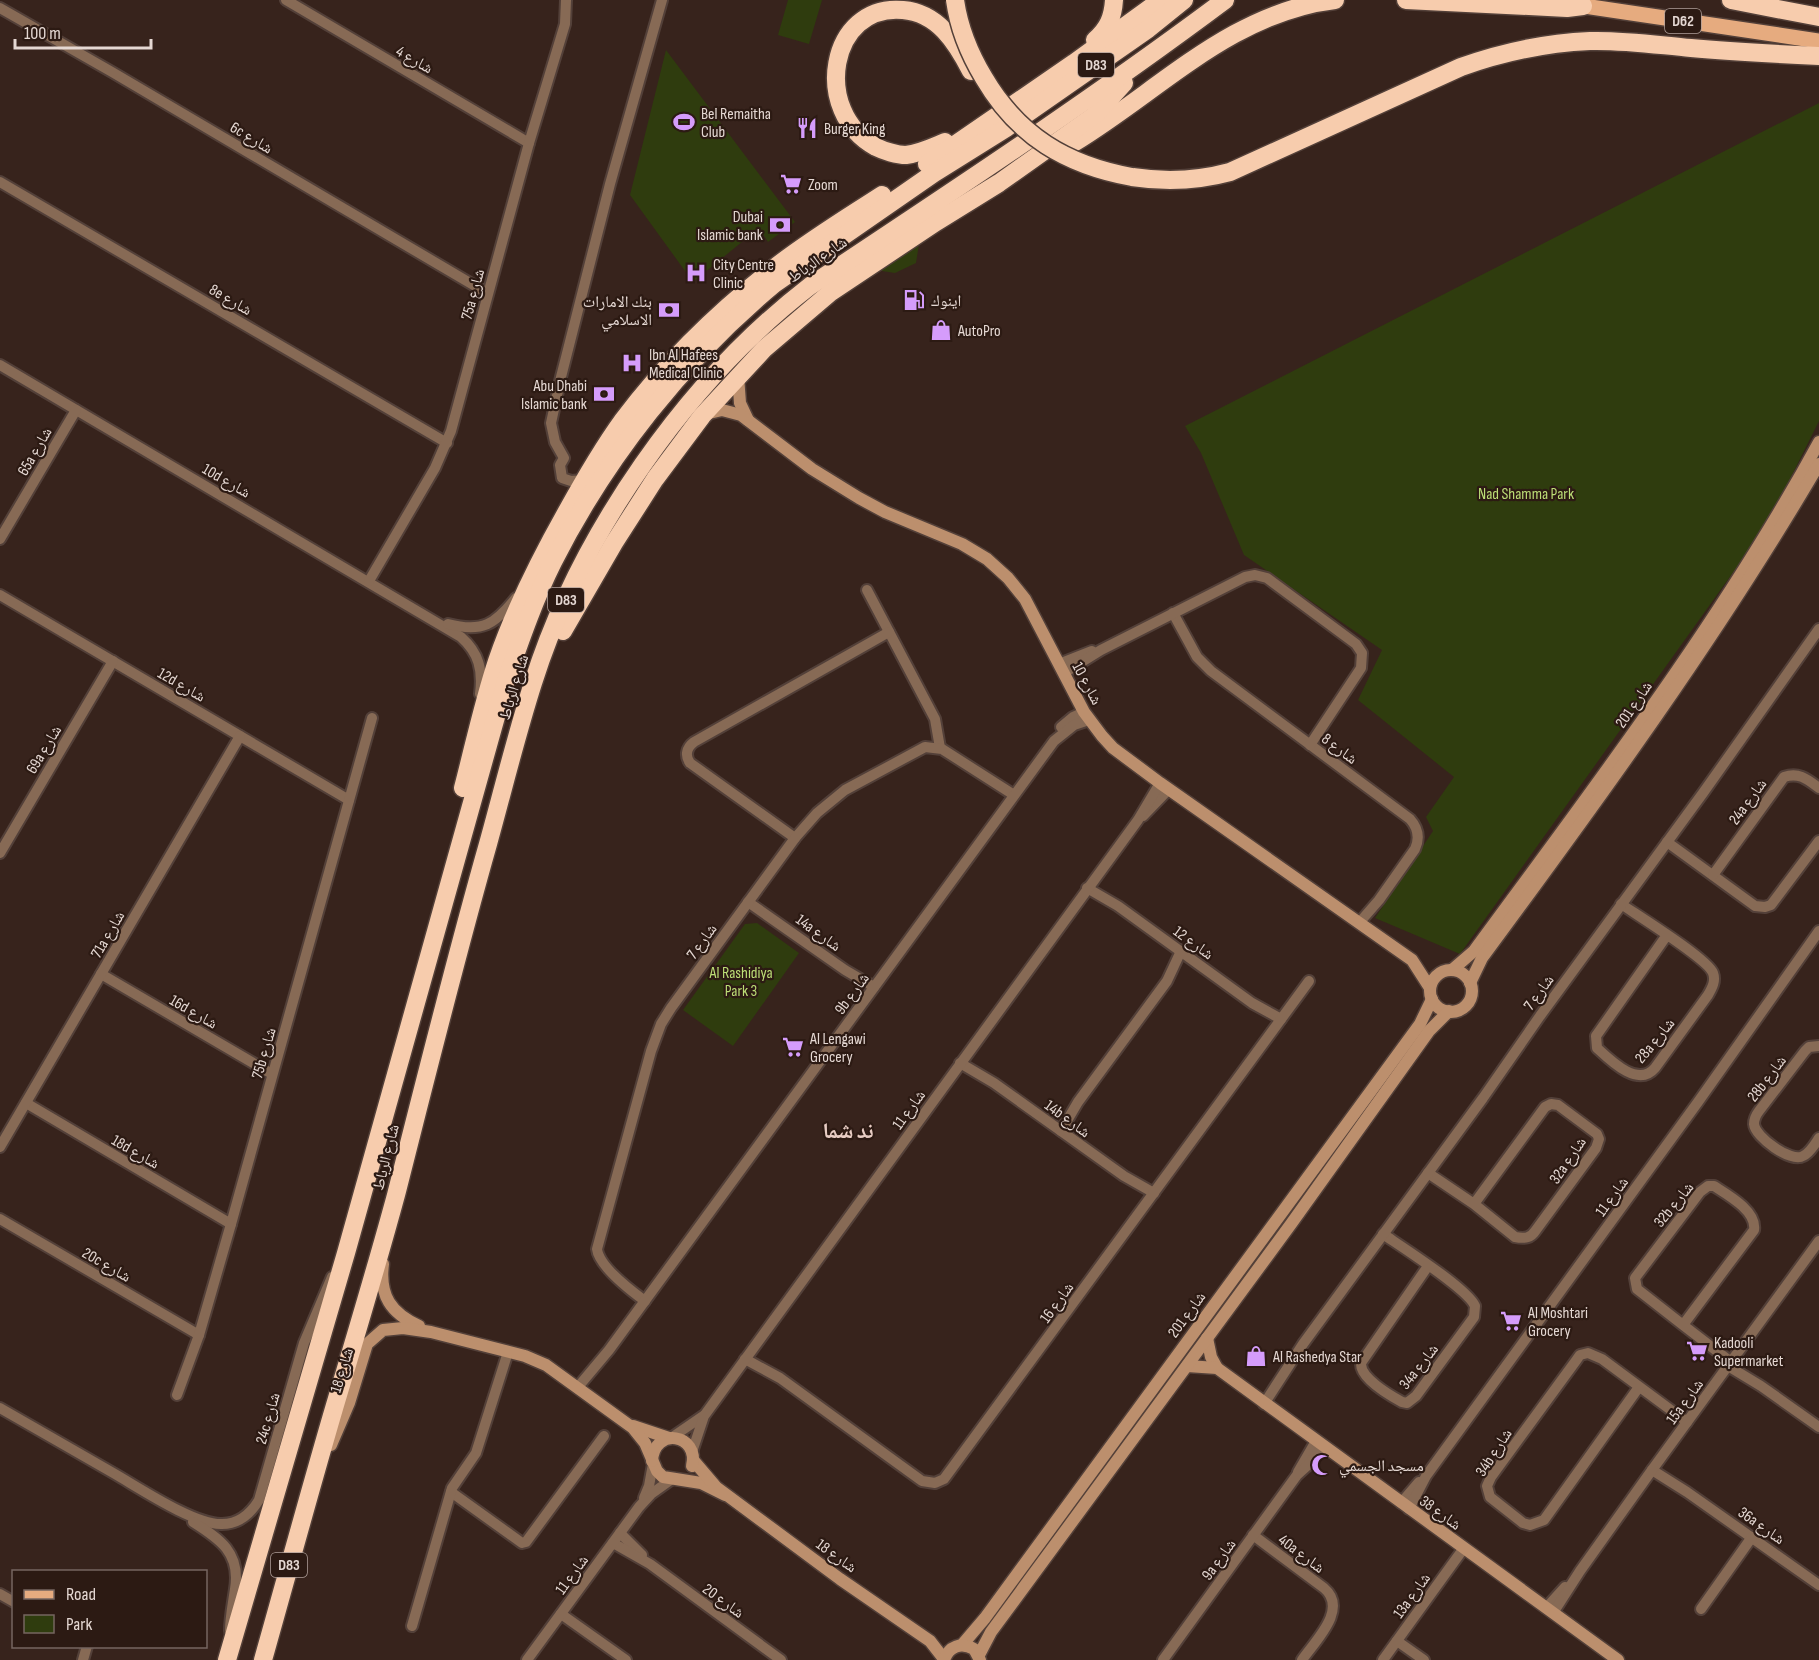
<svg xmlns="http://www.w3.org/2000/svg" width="1819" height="1660" font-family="'Sofia Sans Condensed','Noto Naskh Arabic',sans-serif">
  <rect width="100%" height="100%" fill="#37231c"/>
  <g fill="#2f3c0e">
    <polygon points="788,0 822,0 809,44 778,35"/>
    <polygon points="666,50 795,222 768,242 759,228 693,282 630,195"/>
    <polygon points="1819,103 1819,421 1767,525 1460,954 1375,918 1433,831 1426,817 1454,777 1358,700 1382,650 1244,555 1201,453 1185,426"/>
    <polygon points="919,244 916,263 895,273 882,271 880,268"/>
    <polygon points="757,923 799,953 733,1046 683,1010 745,924"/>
  </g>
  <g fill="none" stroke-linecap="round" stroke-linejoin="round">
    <defs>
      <g id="street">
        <polyline points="286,0 529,143"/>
        <polyline points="0,8 112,72 487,293"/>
        <polyline points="0,182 447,443"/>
        <path d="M0 365 461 637C479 653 483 670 480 694"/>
        <polyline points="584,480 571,481 562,478 560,465 564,458 555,442 551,423 561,377 610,184 662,0"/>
        <polyline points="0,539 76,410"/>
        <polyline points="369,581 435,468 451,431 529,143 565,24 566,0"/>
        <polyline points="867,590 935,719 940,748"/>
        <polyline points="0,595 349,800"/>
        <path d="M1173 613 1197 657 1211 671 1410 819C1418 828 1420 838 1415 849L1379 900 1359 923"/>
        <path d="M448 624C483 633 495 624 516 598"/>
        <polyline points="1059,664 1092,651"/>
        <polyline points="1064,673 1101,650 1245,577 1255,575 1267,578 1356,644 1362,653 1361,668 1310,745"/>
        <polyline points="1061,727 1073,717 1084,712"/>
        <polyline points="1143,816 1169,789"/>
        <path d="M795 838 690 763C685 756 686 748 694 742L889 632"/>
        <polyline points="1667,842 1755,906 1765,907 1771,905 1819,841"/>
        <polyline points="0,853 113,661"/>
        <path d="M1713 875 1784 777C1799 772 1807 779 1819 788"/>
        <polyline points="1087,888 1118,906 1252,1003 1281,1019"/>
        <polyline points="748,902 845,970 874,987"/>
        <path d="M1621 904C1637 915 1708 959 1713 973 1716 981 1712 988 1708 995L1655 1068C1638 1088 1611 1061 1597 1048L1596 1036 1667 935"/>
        <polyline points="101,974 272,1074"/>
        <path d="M1819 1046 1809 1047 1805 1051 1759 1111C1756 1115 1754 1119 1754 1124 1755 1137 1791 1163 1803 1156 1810 1153 1815 1144 1819 1138"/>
        <polyline points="960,1063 994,1083 1124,1176 1154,1193"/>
        <polyline points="26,1103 231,1224"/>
        <polyline points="1061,1131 1078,1102 1167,981 1181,951"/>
        <polyline points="0,1147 240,736"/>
        <path d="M1428 1173 1474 1204 1515 1237C1525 1239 1531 1238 1536 1230L1596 1148 1599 1139 1597 1134 1558 1105 1551 1104 1545 1107 1474 1204"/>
        <polyline points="0,1219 199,1335"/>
        <path d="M1383 1234C1402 1247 1468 1289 1475 1306L1474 1317 1416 1396 1407 1403 1402 1402C1389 1395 1360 1378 1361 1363L1428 1266"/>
        <path d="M645 1301C630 1290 599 1266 597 1249L651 1051 661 1024 671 1008 795 838 817 813 845 790 925 747 942 749 1014 795"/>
        <path d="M1683 1325 1637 1289 1635 1278 1700 1192 1708 1186H1714C1728 1195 1757 1211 1754 1230L1683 1325 1731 1362"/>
        <polyline points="745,1359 780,1378 922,1481 935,1483 944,1479 1309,981"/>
        <polyline points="1728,1366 1761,1386 1819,1427"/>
        <polyline points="578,1387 609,1350 1054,741 1074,725 1089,720"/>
        <polyline points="1639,1387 1544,1520 1530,1525 1523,1523 1490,1497 1487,1486 1491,1477 1575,1362 1580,1355 1588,1353 1602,1359 1687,1422"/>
        <polyline points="177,1395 199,1335 231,1224 372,718"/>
        <polyline points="1264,1404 1303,1344 1483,1098 1540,1016 1703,793 1819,629"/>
        <path d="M0 1408C38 1430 77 1452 115 1474 141 1489 195 1525 222 1524 239 1524 251 1513 259 1500L304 1343 332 1277"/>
        <polyline points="671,1438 703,1416"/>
        <polyline points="692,1452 704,1416 1138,820 1160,783"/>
        <polyline points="1652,1470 1687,1492 1819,1585"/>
        <polyline points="1298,1472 1316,1441"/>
        <polyline points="451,1492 522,1543 526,1542 604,1436"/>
        <polyline points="644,1498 649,1486 653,1464"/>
        <polyline points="1401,1503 1419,1482"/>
        <polyline points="1409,1509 1426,1476 1698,1102 1819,931"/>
        <path d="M193 1522C220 1539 241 1553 235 1589 233 1603 230 1617 230 1631"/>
        <polyline points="620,1533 642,1555"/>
        <path d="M1253 1535 1324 1588C1349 1609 1315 1641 1302 1660"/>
        <polyline points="613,1543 650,1564 781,1660"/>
        <polyline points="0,1594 14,1602"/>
        <polyline points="1546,1608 1565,1587"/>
        <polyline points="1701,1609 1752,1537"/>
        <polyline points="1553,1613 1580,1571 1652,1470 1819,1241"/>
        <polyline points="561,1614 626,1660"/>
        <polyline points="412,1626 452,1488 476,1453 508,1352"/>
        <polyline points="1397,1641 1424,1660"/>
        <polyline points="83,1660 87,1646"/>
        <polyline points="527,1660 639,1507 651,1494 672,1479"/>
        <polyline points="1163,1660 1297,1475 1308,1465 1323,1446"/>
        <polyline points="1383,1660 1464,1548"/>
      </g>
      <g id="secondary">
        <polyline points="738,376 740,403 748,420"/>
        <polyline points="705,414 722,410 741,415 812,469 859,498 885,512 962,544 987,559 1008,578 1025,599 1084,712 1102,736 1113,748 1160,783 1412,960 1430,988"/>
        <path d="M1452 970 1474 951C1595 786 1721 622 1819 442"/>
        <circle cx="1451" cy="991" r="21"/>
        <path d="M1470 983 1482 958C1601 797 1718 636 1819 464"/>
        <path d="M383 1264C379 1296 391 1313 419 1326"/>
        <polyline points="1207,1338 1211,1357 1217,1368"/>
        <polyline points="1187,1366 1217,1368 1618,1660"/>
        <polyline points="633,1426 669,1438"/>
        <polyline points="331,1445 349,1403 367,1344 383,1330 403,1328 431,1332 525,1356 546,1365 633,1428 645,1443 657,1471 663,1477 701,1483 725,1495"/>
        <polyline points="693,1460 716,1487 840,1579 930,1641 944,1659"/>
        <path d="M652 1461C654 1426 700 1434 692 1466"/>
        <polyline points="962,1645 985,1618 1420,1024 1432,999"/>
        <polyline points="979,1655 991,1632 1291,1224 1429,1031 1449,1011"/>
        <path d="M944 1660C949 1646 961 1642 974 1649L980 1660"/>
      </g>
      <polyline id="primary" points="1571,4 1819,41"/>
      <g id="highway">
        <polyline points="1406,0 1567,8 1583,6"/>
        <polyline points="1731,0 1819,17"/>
        <path d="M1095 40C1108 29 1113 17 1114 0"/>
        <path d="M945 142C933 147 921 153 906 155 897 155 884 151 876 147 811 112 829 3 903 10 938 13 956 42 971 71"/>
        <path d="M1075 142C1159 91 1232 12 1335 0"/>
        <polyline points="927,164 1074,63 1161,0"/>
        <path d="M1132 177C1165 182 1197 181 1230 172L1461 67C1503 52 1546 43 1590 41 1625 40 1657 45 1691 48 1734 52 1776 54 1819 56"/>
        <polyline points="563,631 614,543 655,479 702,416 764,349 831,292 936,222 999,183 1095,115 1124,83"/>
        <path d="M463 788C474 746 483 703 497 661 515 609 539 561 566 513 583 482 602 449 623 420 665 364 718 312 773 269 807 242 845 219 882 195"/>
        <path d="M227 1660 346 1253 506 681C520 641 534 600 553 562 606 457 683 360 774 284L934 173 1006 128 1148 29 1184 0"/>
        <path d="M263 1660C287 1575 310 1490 335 1405 356 1335 377 1265 396 1195 426 1077 455 960 488 844 503 790 516 736 533 683 580 534 687 381 810 286 950 193 1090 101 1225 0"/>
      </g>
    </defs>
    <use href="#street" stroke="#534039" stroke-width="14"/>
    <use href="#secondary" stroke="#534039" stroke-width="15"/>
    <use href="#primary" stroke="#534039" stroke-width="18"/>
    <use href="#highway" stroke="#534039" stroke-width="21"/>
    <use href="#street" stroke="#876a55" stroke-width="10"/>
    <use href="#secondary" stroke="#bc8f6d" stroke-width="12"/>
    <use href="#primary" stroke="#e6ab7f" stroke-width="15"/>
    <use href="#highway" stroke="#f7ccad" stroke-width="18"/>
    <defs>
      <path id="highway-bridge" d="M955 0C959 29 969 53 984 78 1018 136 1066 165 1132 177"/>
    </defs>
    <use href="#highway-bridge" stroke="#534039" stroke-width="21" stroke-linecap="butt"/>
    <use href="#highway-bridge" stroke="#f7ccad" stroke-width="18"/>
  </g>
  <defs>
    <symbol id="stadium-bare" viewBox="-9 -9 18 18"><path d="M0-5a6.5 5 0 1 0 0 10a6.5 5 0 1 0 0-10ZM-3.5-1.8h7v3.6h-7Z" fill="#d59cfb" stroke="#2c1a13" stroke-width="2.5" paint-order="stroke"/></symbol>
    <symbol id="restaurant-bare" viewBox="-9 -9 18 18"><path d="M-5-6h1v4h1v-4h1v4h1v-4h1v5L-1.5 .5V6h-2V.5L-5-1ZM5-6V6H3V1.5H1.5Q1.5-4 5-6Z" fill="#d59cfb" stroke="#2c1a13" stroke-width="2.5" paint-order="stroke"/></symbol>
    <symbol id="supermarket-bare" viewBox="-9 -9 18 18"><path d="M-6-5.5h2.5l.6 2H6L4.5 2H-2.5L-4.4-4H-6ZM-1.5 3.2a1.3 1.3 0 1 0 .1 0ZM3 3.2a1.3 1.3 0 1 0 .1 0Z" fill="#d59cfb" stroke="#2c1a13" stroke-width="2.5" paint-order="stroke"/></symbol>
    <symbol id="bank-bare" viewBox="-9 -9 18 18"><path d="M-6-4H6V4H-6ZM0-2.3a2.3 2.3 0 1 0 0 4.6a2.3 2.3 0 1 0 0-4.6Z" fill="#d59cfb" stroke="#2c1a13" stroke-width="2.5" paint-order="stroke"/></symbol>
    <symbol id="hospital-bare" viewBox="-9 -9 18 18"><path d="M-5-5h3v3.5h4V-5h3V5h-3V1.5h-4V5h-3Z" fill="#d59cfb" stroke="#2c1a13" stroke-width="2.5" paint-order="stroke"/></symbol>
    <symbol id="fuel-bare" viewBox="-9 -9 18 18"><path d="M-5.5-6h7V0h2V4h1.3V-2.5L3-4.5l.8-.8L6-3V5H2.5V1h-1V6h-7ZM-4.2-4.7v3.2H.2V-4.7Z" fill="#d59cfb" stroke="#2c1a13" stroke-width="2.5" paint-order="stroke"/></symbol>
    <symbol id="shop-bare" viewBox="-9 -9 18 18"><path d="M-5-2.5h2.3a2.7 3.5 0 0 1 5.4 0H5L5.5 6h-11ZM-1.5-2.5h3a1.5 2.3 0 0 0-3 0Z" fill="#d59cfb" stroke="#2c1a13" stroke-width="2.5" paint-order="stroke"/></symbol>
    <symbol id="mosque-bare" viewBox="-9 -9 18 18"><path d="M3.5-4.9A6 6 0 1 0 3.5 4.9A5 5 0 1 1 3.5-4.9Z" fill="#d59cfb" stroke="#2c1a13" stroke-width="2.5" paint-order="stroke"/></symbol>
  </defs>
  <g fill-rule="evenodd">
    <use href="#stadium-bare" x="669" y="107" width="30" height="30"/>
    <use href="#restaurant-bare" x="792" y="113" width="30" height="30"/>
    <use href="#supermarket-bare" x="776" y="169" width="30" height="30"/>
    <use href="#bank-bare" x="765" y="210" width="30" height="30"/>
    <use href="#hospital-bare" x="681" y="258" width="30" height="30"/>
    <use href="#fuel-bare" x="899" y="285" width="30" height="30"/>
    <use href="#bank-bare" x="654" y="295" width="30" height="30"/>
    <use href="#shop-bare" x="926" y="315" width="30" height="30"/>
    <use href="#hospital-bare" x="617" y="348" width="30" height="30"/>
    <use href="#bank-bare" x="589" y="379" width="30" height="30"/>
    <use href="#supermarket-bare" x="778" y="1032" width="30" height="30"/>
    <use href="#supermarket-bare" x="1496" y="1306" width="30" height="30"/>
    <use href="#supermarket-bare" x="1682" y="1336" width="30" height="30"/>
    <use href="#shop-bare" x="1241" y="1341" width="30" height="30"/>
    <use href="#mosque-bare" x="1307" y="1450" width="30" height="30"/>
  </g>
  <g text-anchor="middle" stroke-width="4.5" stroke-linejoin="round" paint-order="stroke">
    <g fill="#2c1a13" stroke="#ae9f99" stroke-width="1.5">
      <rect x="1665" y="9" width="36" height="24" rx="4.5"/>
      <rect x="1078" y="53" width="36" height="24" rx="4.5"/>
      <rect x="548" y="588" width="36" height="24" rx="4.5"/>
      <rect x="271" y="1553" width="36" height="24" rx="4.5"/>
    </g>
    <g font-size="15" font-weight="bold" fill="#e5d8d3">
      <text x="1683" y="26">D62</text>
      <text x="1096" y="70">D83</text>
      <text x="566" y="605">D83</text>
      <text x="289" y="1570">D83</text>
    </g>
    <g font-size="16" fill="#e5d8d3" stroke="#2c1a13">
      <text transform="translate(415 59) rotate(30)" y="6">شارع 4</text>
      <text transform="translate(252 137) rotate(31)" y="6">6c شارع</text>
      <text transform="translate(817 259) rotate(-35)" y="6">شارع الرباط</text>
      <text transform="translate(472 294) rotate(-75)" y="6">75a شارع</text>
      <text transform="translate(231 299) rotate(30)" y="6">8e شارع</text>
      <text transform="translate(34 451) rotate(-60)" y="6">65a شارع</text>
      <text transform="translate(227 480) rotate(30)" y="6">10d شارع</text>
      <text transform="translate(1088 683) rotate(62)" y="6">شارع 10</text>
      <text transform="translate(182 684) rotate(30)" y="6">12d شارع</text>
      <text transform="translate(513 687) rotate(-73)" y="6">شارع الرباط</text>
      <text transform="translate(1633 704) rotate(-56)" y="6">شارع 201</text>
      <text transform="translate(1340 748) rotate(37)" y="6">شارع 8</text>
      <text transform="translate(43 749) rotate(-59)" y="6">69a شارع</text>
      <text transform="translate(1747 801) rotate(-54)" y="6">24a شارع</text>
      <text transform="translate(819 932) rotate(36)" y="6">14a شارع</text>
      <text transform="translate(107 934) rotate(-60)" y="6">71a شارع</text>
      <text transform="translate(701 941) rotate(-54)" y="6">شارع 7</text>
      <text transform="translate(1194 942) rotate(36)" y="6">شارع 12</text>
      <text transform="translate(1538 992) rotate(-54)" y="6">شارع 7</text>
      <text transform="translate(851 993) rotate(-54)" y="6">9b شارع</text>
      <text transform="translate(194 1011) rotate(30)" y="6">16d شارع</text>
      <text transform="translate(1654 1040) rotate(-51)" y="6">28a شارع</text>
      <text transform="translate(263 1053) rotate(-74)" y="6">75b شارع</text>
      <text transform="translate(1766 1078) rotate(-53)" y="6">28b شارع</text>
      <text transform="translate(908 1109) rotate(-54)" y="6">شارع 11</text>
      <text transform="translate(1068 1118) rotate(36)" y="6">14b شارع</text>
      <text transform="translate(136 1151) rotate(30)" y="6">18d شارع</text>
      <text transform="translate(385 1157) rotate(-76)" y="6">شارع الرباط</text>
      <text transform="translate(1567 1160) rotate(-56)" y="6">32a شارع</text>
      <text transform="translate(1611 1196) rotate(-54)" y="6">شارع 11</text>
      <text transform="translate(1673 1204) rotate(-51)" y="6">32b شارع</text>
      <text transform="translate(107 1264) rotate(30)" y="6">20c شارع</text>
      <text transform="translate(1056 1302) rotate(-54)" y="6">شارع 16</text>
      <text transform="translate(1186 1314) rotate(-54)" y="6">شارع 201</text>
      <text transform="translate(1418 1366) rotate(-52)" y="6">34a شارع</text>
      <text transform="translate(341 1370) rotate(-73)" y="6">شارع 18</text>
      <text transform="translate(1684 1401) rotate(-54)" y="6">15a شارع</text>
      <text transform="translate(267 1418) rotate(-74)" y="6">24c شارع</text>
      <text transform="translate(1493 1452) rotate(-57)" y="6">34b شارع</text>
      <text transform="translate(1441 1512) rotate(36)" y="6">شارع 38</text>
      <text transform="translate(1762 1525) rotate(35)" y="6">36a شارع</text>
      <text transform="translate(1302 1553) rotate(37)" y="6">40a شارع</text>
      <text transform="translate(837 1555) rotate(36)" y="6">شارع 18</text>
      <text transform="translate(1218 1559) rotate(-54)" y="6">9a شارع</text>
      <text transform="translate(571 1574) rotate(-54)" y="6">شارع 11</text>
      <text transform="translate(1411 1595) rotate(-54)" y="6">13a شارع</text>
      <text transform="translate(724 1600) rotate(36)" y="6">شارع 20</text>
    </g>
    <g font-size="16" fill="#e5d8d3" stroke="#2c1a13" text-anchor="start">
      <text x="701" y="119">Bel Remaitha<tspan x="701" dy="18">Club</tspan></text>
      <text x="824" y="134">Burger King</text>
      <text x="808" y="190">Zoom</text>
      <text x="763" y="222" text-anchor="end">Dubai<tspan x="763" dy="18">Islamic bank</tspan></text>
      <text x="713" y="270">City Centre<tspan x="713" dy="18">Clinic</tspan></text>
      <text x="931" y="306">اينوك</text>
      <text x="652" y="307" text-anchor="end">بنك الامارات<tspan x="652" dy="18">الاسلامي</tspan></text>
      <text x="958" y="336">AutoPro</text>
      <text x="649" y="360">Ibn Al Hafees<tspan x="649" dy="18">Medical Clinic</tspan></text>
      <text x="587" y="391" text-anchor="end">Abu Dhabi<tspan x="587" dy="18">Islamic bank</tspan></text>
      <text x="810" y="1044">Al Lengawi<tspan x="810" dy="18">Grocery</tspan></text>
      <text x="1528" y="1318">Al Moshtari<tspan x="1528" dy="18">Grocery</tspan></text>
      <text x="1714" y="1348">Kadooli<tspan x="1714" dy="18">Supermarket</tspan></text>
      <text x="1273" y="1362">Al Rashedya Star</text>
      <text x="1339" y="1471">مسجد الجسمي</text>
    </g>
    <g font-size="16" fill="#bcde76" stroke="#2c1a13">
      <text x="1526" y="499">Nad Shamma Park</text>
      <text x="741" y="978">Al Rashidiya<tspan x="741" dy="18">Park 3</tspan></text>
    </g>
    <g font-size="22" font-weight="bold" fill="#e7ccc3" stroke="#2c1a13">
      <text x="848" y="1138">ند شما</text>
    </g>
  </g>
  <rect x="12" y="1570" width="195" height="78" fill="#2c1a13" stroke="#766660" stroke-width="1.5"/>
  <rect x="24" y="1590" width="30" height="9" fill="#e6ab7f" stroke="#766660" stroke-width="1.5"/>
  <text x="66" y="1600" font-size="18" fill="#e5d8d3">Road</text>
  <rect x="24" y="1615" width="30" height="18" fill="#2f3c0e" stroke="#766660" stroke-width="1.5"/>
  <text x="66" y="1630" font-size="18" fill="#e5d8d3">Park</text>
  <path d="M15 39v9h136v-9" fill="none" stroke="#e5d8d3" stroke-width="3"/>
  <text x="24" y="39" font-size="18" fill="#e5d8d3" stroke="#2c1a13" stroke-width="4.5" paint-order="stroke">100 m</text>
</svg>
